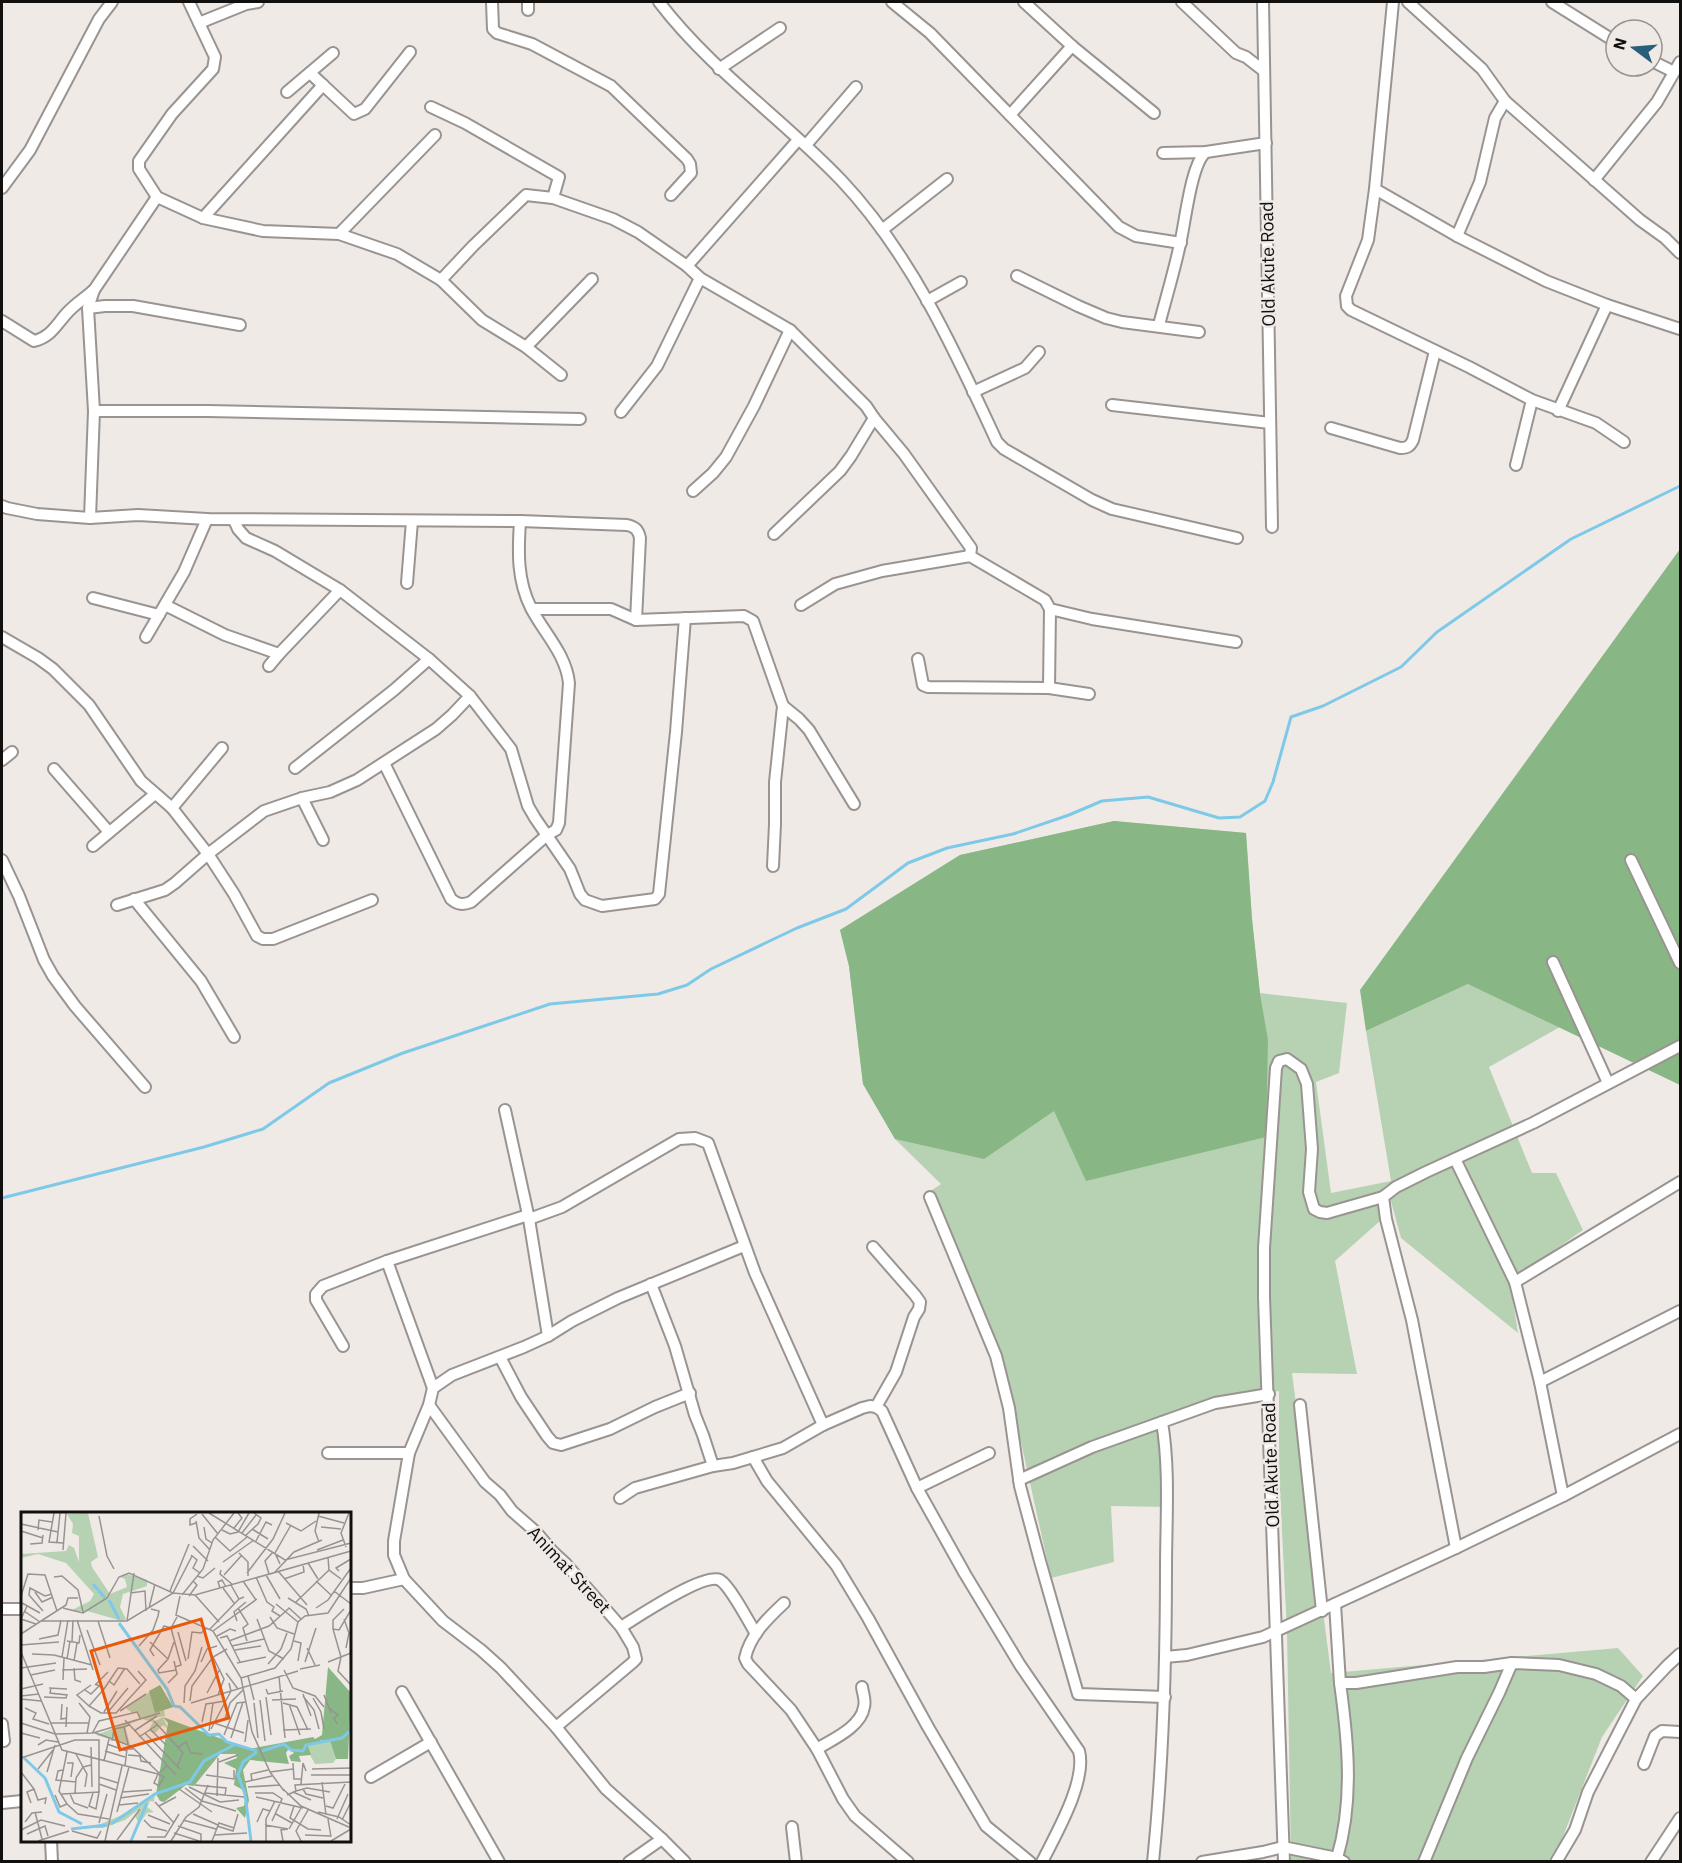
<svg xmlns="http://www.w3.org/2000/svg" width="1682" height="1863" font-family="'IBM Plex Sans',sans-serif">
  <rect width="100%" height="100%" fill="#f0eae7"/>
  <polygon fill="#b6d2b3" points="1114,821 1246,833 1252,919 1260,993 1347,1003 1339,1073 1316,1082 1331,1193 1391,1181 1366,1031 1468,984 1576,1018 1489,1067 1532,1173 1556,1173 1583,1230 1510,1282 1518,1333 1401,1238 1389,1194 1381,1220 1335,1261 1357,1374 1292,1373 1331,1673 1618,1648 1643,1676 1602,1737 1562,1839 1548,1861 1291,1861 1287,1632 1279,1471 1279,1391 1167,1414 1166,1507 1111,1506 1114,1562 1051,1578 1006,1374 926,1194 941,1184 895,1139 863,1084 849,966 840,930 960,855"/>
  <g fill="#88b684">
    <polygon points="1680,549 1680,1085 1468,984 1366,1031 1360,990"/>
    <polygon points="1114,821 1246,833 1252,919 1260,994 1268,1040 1266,1137 1086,1181 1054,1111 984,1159 895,1139 863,1084 849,966 840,930 960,855"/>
  </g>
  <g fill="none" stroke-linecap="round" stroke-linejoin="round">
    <polyline stroke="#7dc9e7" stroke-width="3" points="2,1198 204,1147 263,1129 329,1083 403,1053 550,1004 658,994 687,985 711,969 797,928 846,909 908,863 947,848 1013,834 1069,815 1102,801 1148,797 1219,818 1240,817 1265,801 1273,782 1291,717 1323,706 1401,667 1437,632 1571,539 1680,486"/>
    <defs>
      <g id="minor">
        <polyline points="189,2 215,57 213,69 172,114 139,161 139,169 157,197 203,218 263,231 339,234 397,254 441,280 482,320 526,347 561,375"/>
        <polyline points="492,2 493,29 497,33 532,44 611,86 687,159 690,164 691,173 671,195"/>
        <path d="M659 2C711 70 783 119 841 180 911 254 955 351 997 442L1004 449 1092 500 1112 509 1237 538"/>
        <polyline points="892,2 930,33 1119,227 1136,236 1181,243"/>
        <polyline points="1024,2 1072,46 1154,113"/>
        <polyline points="1182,2 1236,53 1246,57 1264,71"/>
        <polyline points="1263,2 1272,527"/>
        <polyline points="1393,2 1375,189 1457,236 1546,281 1607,305 1680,329"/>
        <polyline points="1408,2 1482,69 1505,101 1640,220 1665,238 1680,253"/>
        <polyline points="1552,2 1616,42"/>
        <polyline points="528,10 528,2"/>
        <polyline points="199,23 246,4 258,2"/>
        <polyline points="1652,61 1674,72"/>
        <polyline points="719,69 780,28"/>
        <polyline points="323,85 354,114 365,109 410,52"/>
        <polyline points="287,92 333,53"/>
        <polyline points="431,107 465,123 559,177 553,198"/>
        <polyline points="1010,115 1072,46"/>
        <polyline points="806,145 856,87"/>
        <polyline points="1163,153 1206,152 1266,143"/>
        <polyline points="1594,180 1657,102 1680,62"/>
        <polyline points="2,188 30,150 99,19 112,2"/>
        <polyline points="1375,189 1368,240 1346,296 1347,306 1351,310 1469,367 1532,400 1596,423 1624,442"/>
        <polyline points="203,218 323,85 310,73"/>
        <polyline points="882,230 947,179"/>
        <polyline points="339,234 435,135"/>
        <polyline points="1457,236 1480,182 1495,118 1505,101"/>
        <polyline points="687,266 798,140"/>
        <polyline points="1017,276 1078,306 1106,318 1122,322 1199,332"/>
        <polyline points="441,280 473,246 526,195 553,198 613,219 638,232 687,266 700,278 790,330 866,406 874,418 904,454 971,548 970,556"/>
        <polyline points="927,301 961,282"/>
        <polyline points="88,308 105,306 133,306 240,325"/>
        <path d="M2 321 34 341C51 337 56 325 67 313 75 304 85 298 94 290"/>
        <path d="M1159 325C1166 298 1174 272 1180 244 1185 224 1191 163 1206 152"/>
        <polyline points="526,347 592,279"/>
        <polyline points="973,392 1025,368 1039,352"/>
        <polyline points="1112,405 1270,423"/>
        <polyline points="94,411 208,411 580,419"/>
        <polyline points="1558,411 1607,305"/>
        <polyline points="621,412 657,366 700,278"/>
        <path d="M1331 428 1400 448C1408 448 1410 446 1413 440L1435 351"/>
        <polyline points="1516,465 1532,400"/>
        <polyline points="693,491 713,473 726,457 754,406 790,330"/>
        <path d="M2 506 7 508 37 514 90 518 138 515 207 519 520 521 627 525C635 527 638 529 640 538L636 620"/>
        <polyline points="90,518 94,411 88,308 94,290 157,197"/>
        <polyline points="234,520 238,529 246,538 275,551 340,590 429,659 470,696 511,749 528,806 535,818 570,869 580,894 585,900 602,906 655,899 659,894 676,732 685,618"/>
        <polyline points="774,534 840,471 851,456 874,418"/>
        <polyline points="407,583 412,521"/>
        <polyline points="93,598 159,615"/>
        <polyline points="165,605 225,635 279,654"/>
        <polyline points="801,605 835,584 882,571 970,556 1045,600 1050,609 1092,619 1236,642"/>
        <polyline points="532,609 611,609 636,620 744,616 753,621 783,706 775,782 775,824 773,866"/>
        <polyline points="2,637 38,658 53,669 89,705 141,781 172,808 208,854 234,894 257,936 263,939 273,939 372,900"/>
        <polyline points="146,637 184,572 207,519"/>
        <polyline points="918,659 923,685 928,687 1049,688 1089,694"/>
        <polyline points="269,666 279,654 340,590"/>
        <polyline points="1049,688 1050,609"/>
        <polyline points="783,706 799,719 809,730 854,804"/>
        <polyline points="2,760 12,752"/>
        <path d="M384 763 451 899C458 905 463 905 471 902L547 835 556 830 559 823 569 683C566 654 544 633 531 608 517 580 518 552 520 521"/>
        <polyline points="295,768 394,690 429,659"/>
        <polyline points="54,769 109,832"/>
        <polyline points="302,798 323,840"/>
        <polyline points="172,808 222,748"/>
        <polyline points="93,846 155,794"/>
        <polyline points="2,860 19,896 44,960 53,976 75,1006 145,1087"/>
        <polyline points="1631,860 1680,963"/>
        <polyline points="134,899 201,981 234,1037"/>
        <polyline points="117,905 165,890 175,883 208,854 264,811 302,798 330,792 357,780 436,729 452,715 470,696"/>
        <polyline points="1553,962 1608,1083"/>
        <polyline points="505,1110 529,1219 548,1336"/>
        <polyline points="1455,1159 1515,1282 1540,1382 1563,1496"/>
        <polyline points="930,1197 996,1356 1009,1408 1020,1486 1040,1561 1078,1694 1165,1697"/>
        <polyline points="1383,1197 1386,1219 1412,1320 1456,1548"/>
        <polyline points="529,1219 562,1207 679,1139 695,1138 708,1143 755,1273 823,1425"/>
        <polyline points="873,1247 915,1295 920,1302 919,1309 914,1317 896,1372 876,1407"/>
        <polyline points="387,1261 433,1388"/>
        <polyline points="1515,1282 1680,1182"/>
        <polyline points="651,1284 675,1346 695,1415 703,1435 713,1466"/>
        <polyline points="343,1346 316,1300 316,1294 323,1286 387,1261 528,1215"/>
        <polyline points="500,1357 521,1397 547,1436 553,1443 561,1445 610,1429 655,1407 690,1393"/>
        <polyline points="1540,1382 1680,1311"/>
        <polyline points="429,1405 485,1482 500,1495 512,1511 536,1532 553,1552 566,1564 621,1627 633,1647 636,1659 632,1663 556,1727"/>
        <polyline points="1300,1405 1322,1611"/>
        <polyline points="328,1453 409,1453"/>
        <polyline points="753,1457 767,1481 836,1565 868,1618 928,1727 986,1826 1030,1862"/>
        <polyline points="1019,1480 1092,1447 1162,1422"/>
        <polyline points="917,1488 989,1453"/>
        <path d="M620 1498 635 1488 713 1466 733 1463 783 1448 823 1425 862 1408 870 1406 876 1407 882 1411 917 1488 965 1574 1020 1665 1079 1751C1087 1781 1056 1834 1042 1862"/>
        <polyline points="350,1588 363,1588 404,1579"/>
        <path d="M784 1603C768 1618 750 1635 745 1658L748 1664 791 1710 817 1749 843 1799 855 1816 908 1862"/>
        <polyline points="1335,1604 1340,1683 1356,1683 1457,1667 1484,1667 1512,1663 1559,1665 1596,1674 1621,1686 1636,1699"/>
        <polyline points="2,1609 22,1609"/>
        <path d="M621 1627C636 1618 704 1572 720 1580 730 1586 749 1622 756 1634"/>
        <polyline points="1165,1657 1187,1655 1263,1637 1456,1548 1563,1496 1680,1434"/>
        <path d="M1340 1683C1348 1741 1354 1801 1337 1858L1344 1862"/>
        <polyline points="402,1692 499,1862"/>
        <polyline points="2,1724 4,1741"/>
        <path d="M817 1749C833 1739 861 1727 864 1707 866 1701 863 1694 862 1687"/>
        <polyline points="1644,1764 1655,1736 1662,1731 1680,1732"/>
        <polyline points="371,1777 431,1742"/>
        <polyline points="2,1803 22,1801"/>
        <polyline points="792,1827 796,1862"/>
        <polyline points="662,1839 606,1789 556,1727 501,1668 481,1650 443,1621 404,1579 394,1555 394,1541 409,1453 429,1405 433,1388 452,1375 524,1347 548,1336 572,1321 618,1298 744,1246"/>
        <polyline points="51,1840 52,1862"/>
        <polyline points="629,1862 662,1839 685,1862"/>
        <path d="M1153 1862C1163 1764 1166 1666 1166 1569 1166 1520 1170 1470 1162 1422L1215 1403 1269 1394"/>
        <polyline points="1202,1862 1263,1852 1283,1847 1337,1858"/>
        <polyline points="1284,1862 1264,1297 1264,1248 1276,1068 1279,1061 1287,1059 1301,1069 1307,1084 1312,1149 1309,1192 1314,1209 1320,1212 1327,1213 1383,1197 1396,1187 1426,1172 1533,1123 1680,1046"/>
        <polyline points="1424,1862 1467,1758 1499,1693 1512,1663"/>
        <polyline points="1556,1862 1575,1830 1588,1792 1636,1699 1667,1666 1680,1654"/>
        <polyline points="1651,1862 1680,1818"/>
      </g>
    </defs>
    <use href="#minor" stroke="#999491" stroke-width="14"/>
    <use href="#minor" stroke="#fff" stroke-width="10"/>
  </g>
  <g text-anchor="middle" stroke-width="5" stroke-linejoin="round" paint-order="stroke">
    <g font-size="18" fill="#12100f" stroke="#f0eae7">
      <text transform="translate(1268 264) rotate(-91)" y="6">Old Akute Road</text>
      <text transform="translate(1271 1465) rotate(-92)" y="6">Old Akute Road</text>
      <text transform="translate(569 1570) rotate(47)" y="6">Animat Street</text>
    </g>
  </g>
  <g transform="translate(21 1512)">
    <rect width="330" height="330" fill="#f0eae7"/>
    <path d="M67 1 77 45 70 50 71 55 89 82 106 75 104 67 99 65 105 62 126 68V74L102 82 99 95 105 107 101 109 66 99H49L69 89 73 82 45 51 17 42 0 46V42L45 39 48 33 53 36 58 50V24L51 21 52 12 46 2ZM139 173 152 195 143 198 144 204 132 206 134 209 142 205 147 217 142 213 134 221 127 219 132 210 121 207 104 214 109 232 75 223 119 206 116 200 111 201 105 196ZM301 228 309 229 315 247 312 251 294 252 290 245 287 234ZM134 280 133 290 129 289 126 295 133 300 126 301 118 312 114 304 121 295 104 308 82 316H70L113 298Z" fill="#b6d2b3"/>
    <path d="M307 155 330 181 327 247H315L309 229 301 228 287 234 290 243 278 244 280 250 270 249 268 244 273 241 268 236 265 241 268 252 229 248 222 258 228 288 224 306 215 296 223 294 224 288 222 278 213 273 215 257 203 251 216 246 215 242H199L173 274 165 273 143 290 139 289 135 282 147 211 142 205 228 237 292 225 294 227 301 223ZM139 173 152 195 134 201 128 179Z" fill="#88b684"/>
    <path fill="none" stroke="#7dc9e7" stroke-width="3" d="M72 72 84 86M88 88 98 107M98 111 146 177 153 194 159 195 188 223 198 222 206 230 236 239M241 239 263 232 270 238 282 239 285 233 321 226 330 218M3 246 24 266 38 300 61 312M90 312 134 282 169 270 183 249 213 233M50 317 86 313M110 329 126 291M230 329 224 282 217 263 222 250 236 240"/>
    <path fill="none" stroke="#979391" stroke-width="1.5" d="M33 1 28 30 42 31M188 1 264 48 330 31M298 1 294 19 298 30M181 2 197 22M78 4 86 44 93 57M297 4 323 11M175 9 178 26 189 38M175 11 169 13V7L176 2M265 11 280 19 295 9M0 12 37 20M183 15 185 27 191 31M300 15 320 17M213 16 221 6 217 1M231 17 247 27M17 18 18 8 31 10M201 18 209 22 217 20 228 1M0 19 22 26M221 21 235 3M224 24 237 12 240 6 233 1M194 25 209 39 226 25M235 29 245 10 251 13M36 30 39 1M9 32 21 31 22 23M172 34 187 49M325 35 320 21 328 1M42 38 45 1M296 38 322 28M218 41 227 50V64M170 43 176 48 172 56 179 61M307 45 308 58 320 67M202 50 233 28M287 51 297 67M259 52 254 41 270 13M200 58 199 62 212 73M257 59 286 93M318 59 315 56 330 47M254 60 273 40 301 28M226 61 252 27 264 1M248 62 244 49 252 40M203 63 221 43M245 63 259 87M176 64 182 66 194 56M33 65 41 64 57 78 62 100M235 65 246 90 253 95 251 99 259 104M263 67 283 60 282 52M222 69 235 88M295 69 310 83M210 73 218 87 223 85M199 76 197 70 201 68 205 75M202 76 213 91M149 79 168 32M313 79 330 92M14 80 21 90 32 85M109 81 124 79 125 99M161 83 182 57 192 28 213 1M174 83 198 110M0 84 7 62 24 63 36 99M159 84 155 103 192 119 220 166M168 84 176 73 172 69M267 86 285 97 288 104M275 90 308 58M1 91 19 101M255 92 277 110M6 94 0 107 15 112M42 96 62 101 86 86 98 65 108 61 152 81 171 44M128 96 134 72M217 96 227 112 222 116 226 129M295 96 307 88 330 56M323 97 312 108V117L320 145 317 159 330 173M3 99 19 110M22 99 8 83 9 76 24 84 31 82M265 99 268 96 280 107M249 105 256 116 273 122M236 107 248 139 263 147M323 107 328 121 325 136M56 108 72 158M20 109 45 93 47 86H57M77 109 89 146M106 109 113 61M216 109 213 100 225 90M189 117 218 87M312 117 318 118 330 98M66 118 79 153M192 119 236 87M157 120 165 149M0 122 20 109H106L152 81 174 83 330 39M196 124 209 117 215 119M199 126 206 124 219 150M18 127 37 123 40 108M46 129 58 131 59 123M208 129 248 114 265 99M273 129 280 131 277 149M51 130 52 108M129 130 147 147M153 130 147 147 137 158 138 161 155 158M0 133 38 130M118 134 132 118 137 104 138 99 130 97M211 134 243 127M286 136 294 153M214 138 240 134M0 140 41 238 137 262 143 265 138 274 133 271 137 262 138 261 146 254M11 142 33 143 71 153M133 144 129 138 143 114 150 116M41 145 47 108M192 145 203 167 197 183M46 147 49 129M167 147 171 120 180 121 186 116M53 149 56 131M180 150 186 137 196 134M284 150 295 116M307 150 330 141M216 151 245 145M247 152 260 137 266 121M154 155 160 153 150 116 156 105M0 156 35 151M53 156 54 168 60 170M279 157 299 153M41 158 66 157M263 158 272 176 294 184 303 195M205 161 217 177M10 163 34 158M227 164 233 188M258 165 264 226M42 168 43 146M88 169 93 173 104 156M147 171 156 162 153 149M75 172 83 177 68 194 80 201H95L125 168 117 159M74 173 87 160M28 176 46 177M0 177 22 172M83 177 97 156 106 157 119 172M245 177 247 182 262 179M64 178 70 182 78 174M186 181 199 157M282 182 290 204M303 183 310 201M0 184 18 182M282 184 293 198 298 217M23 185 45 186 46 183 29 181 30 176M245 185 250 223M292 186 300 200 303 217M0 187 20 189M239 188 244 229M251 188 275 187M169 189 171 174 192 145 206 137M58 191 69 205 66 221M163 191 164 174 174 159 181 135M170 191 277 159M233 191 237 226M262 191 276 195 287 218M41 192 40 207 46 206M268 192 279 223M68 194 56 183 70 173M4 196 15 201 12 207 28 212M308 196 317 203 313 206 316 212M99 199 125 182M83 200 96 179M87 200 107 176M119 206 116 200 78 209 72 220 110 234 138 261M204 207 209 191 222 178M104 208 155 263M133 209 162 241 156 254M181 210 185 192 192 191M0 211 34 222 72 221 139 201M30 211H67M193 211 223 221M45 215 46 195M190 217 210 179 208 171M130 218 145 233M262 218 290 217M113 219 136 204M188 219 192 191 204 189M0 221 19 226M124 221 159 257M203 223 216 191 225 190M118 225 136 213M210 226 222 190M91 229 93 217 103 215M224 230 227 208M86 232 106 239M107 232 103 215 108 213M17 233 25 228 37 230M70 235 71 275M157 235 165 230 170 241 182 242M84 239 104 245M46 240 38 279 46 292 57 302 88 307M107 243 119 244 120 249 130 251M0 246 54 228H78V280M83 249 88 227M198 250 217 243M46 251H52L50 265M272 251 273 267H280M104 254 106 237H112M17 257 32 238M291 257 330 256M42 258 37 259 35 268 55 270M0 260 13 277M26 260 34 233M249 260 272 257M185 263 213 267V258M290 263H330M78 265 97 271M231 269 230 262 247 258M224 270 251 264M301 270 305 303M78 272 95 278M280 272 282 251 285 259M174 273 205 276 204 284M64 275 66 262 62 255 70 253M168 275 199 290 218 288M227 275 259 273M164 276 181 289 215 299M158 277 191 300M262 277 280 294 330 316M282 277 285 282 302 286M263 279 249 260 231 220 220 166 254 156 270 137 277 110 284 104 307 101 330 66M275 279 286 276 309 280M101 280 131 278M272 280 290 288M184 281 223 285M234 281H252L261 287 251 309M41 282 78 280 75 297 68 294 72 281M49 282 53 291 67 296M54 282 55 266 62 255 55 242M34 283 39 295 46 292M266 283 275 279 274 273 330 270M196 284 197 246M235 285 282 296M99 286 128 282M134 290 153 311M10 291 6 280 13 277 17 288 25 286 24 292M98 293 117 291M138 294 155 285M273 294 269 306 287 317 300 318M305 294 312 296 325 270M14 300 21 327M96 300 108 255M297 300 318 305 330 313M172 302 197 313M255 302 271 311M127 303 149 312M307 307 310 325M316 307 327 282M123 308 130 315 146 319M162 308 195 317M321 308 330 290M4 310 11 301 21 300M236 310 242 297 249 299M78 311 86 282M244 313 267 317M157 314 180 322V329M196 314 212 319 217 302M268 317 280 296M0 318 20 308 44 314M51 319 76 326 80 319M153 321 178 329M6 322 24 314 27 324M194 323 226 321M284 323 310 324M126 325H144L158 302M96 328 119 297M17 329 48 319M84 329 101 254M150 329 165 305 178 295 187 273M191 329 198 311 213 316M245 329V307L254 289M262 329 260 318 267 317M280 329 275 319 287 298M310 329 330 317"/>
    <path fill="#e8590c" fill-opacity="0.15" stroke="#e8590c" stroke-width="3" d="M180 107 208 206 99 238 70 139Z"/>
    <rect width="330" height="330" fill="none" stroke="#12100f" stroke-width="3"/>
  </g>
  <rect width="1682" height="1863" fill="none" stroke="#12100f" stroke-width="6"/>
  <g transform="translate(1634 48) rotate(286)"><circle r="28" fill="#f0eae7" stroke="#979391" stroke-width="1.5"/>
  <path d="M0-4.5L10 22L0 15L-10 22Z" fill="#285f7a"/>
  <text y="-9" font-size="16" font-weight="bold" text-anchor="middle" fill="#12100f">N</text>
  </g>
</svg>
